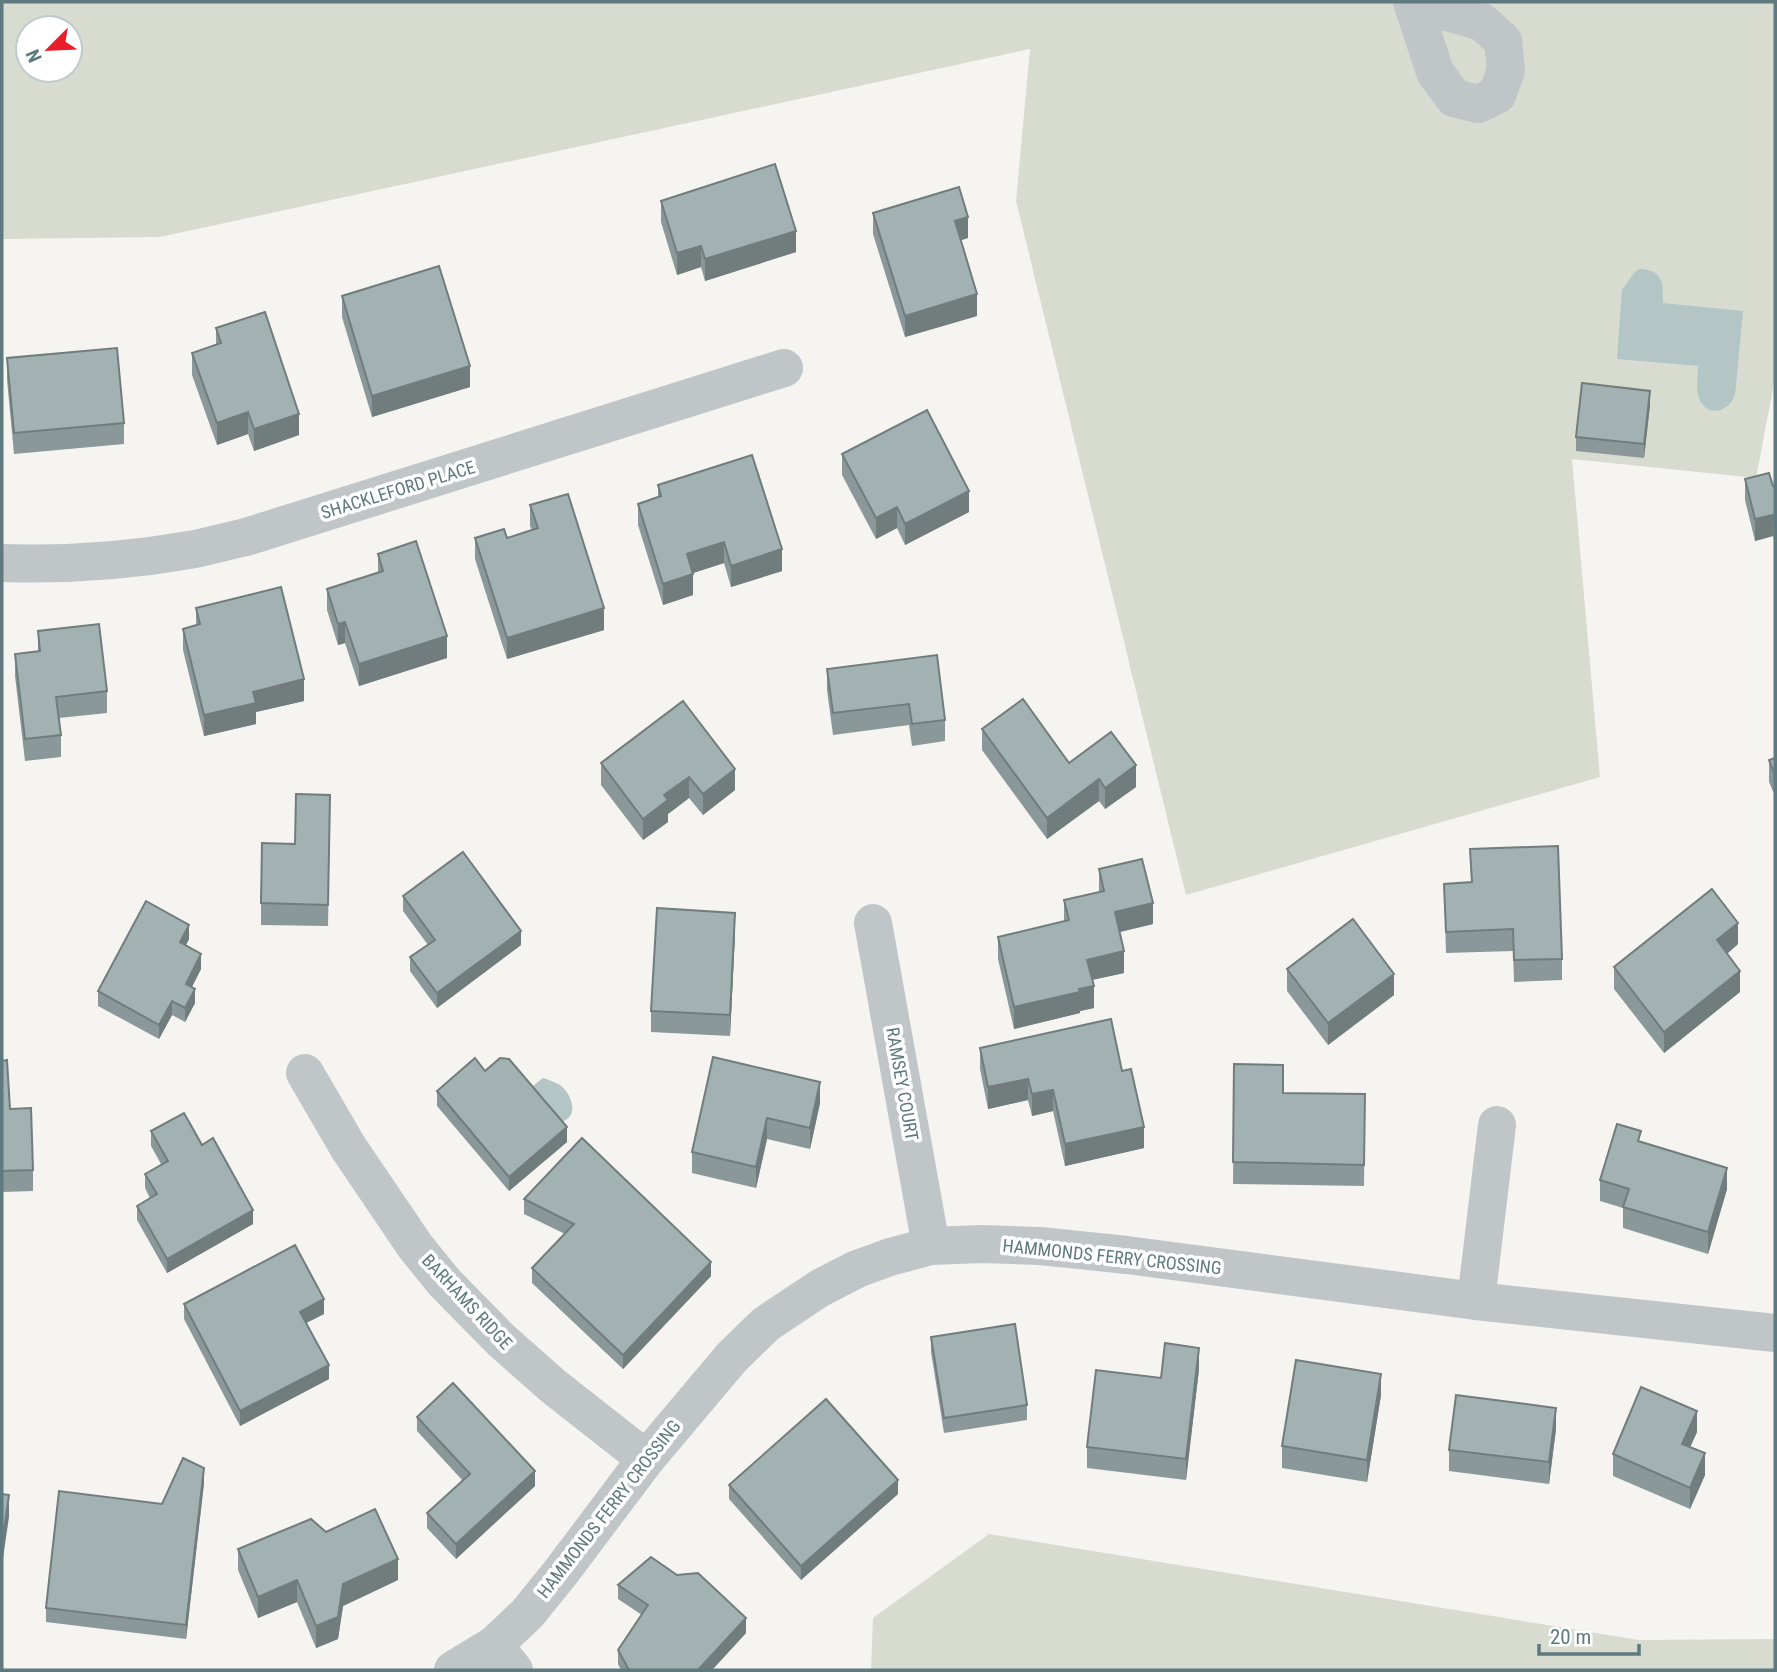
<svg xmlns="http://www.w3.org/2000/svg" width="1777" height="1672" font-family="'Roboto Condensed',sans-serif">
  <rect width="100%" height="100%" fill="#f6f4f1"/>
  <g fill="#d7dbd0" fill-rule="evenodd">
    <path d="M2 2H1775V378L1756 478 1572 459 1600 777 1186 895 1016 201 1030 49 160 237 2 239ZM28 28H70V70H28Z"/>
    <polygon points="989,1534 1639,1640 1775,1639 1775,1670 871,1670 873,1618"/>
  </g>
  <g fill="#b3c6c5">
    <path d="M1640 269C1664 270 1663 284 1663 303L1743 311 1735 395C1728 414 1704 418 1698 395 1696 386 1698 376 1698 366L1617 359 1622 290 1634 273Z"/>
    <path d="M543 1078C549 1080 555 1082 560 1085 572 1094 580 1117 561 1122 549 1112 553 1113 547 1102 544 1096 537 1094 533 1089L534 1085Z"/>
  </g>
  <g fill="none" stroke-linecap="round" stroke-linejoin="round">
    <g stroke="#c0c6c8" stroke-width="38">
      <polyline points="1412,2 1435,72 1454,98 1478,104 1497,95 1506,70 1503,41 1482,22 1412,2"/>
      <path d="M2 563C64 565 127 561 189 550 208 547 227 541 246 537L784 368"/>
      <polyline points="873,923 931,1246"/>
      <polyline points="305,1073 348,1147 415,1246 444,1282 501,1340 553,1386 646,1459"/>
      <polyline points="1476,1301 1497,1125"/>
      <polyline points="494,1645 514,1670"/>
      <polyline points="453,1670 494,1645 527,1614 561,1572 646,1459 732,1357 766,1324 820,1288 857,1269 890,1257 931,1246 982,1244 1040,1246 1127,1255 1476,1301 1775,1333"/>
    </g>
  </g>
  <g fill="#8b9899">
    <polygon points="661,201 796,252 705,281 701,267 677,275 661,222"/>
    <polygon points="873,213 968,238 961,240 977,316 905,337 873,234"/>
    <polygon points="342,296 470,387 372,417 342,317"/>
    <polygon points="216,328 299,435 254,451 248,434 217,445 192,375 192,353 216,345"/>
    <polygon points="7,358 124,423 124,444 14,454 7,380"/>
    <polygon points="1650,405 1644,458 1576,451 1576,437"/>
    <polygon points="842,454 969,512 905,545 897,528 876,539 842,475"/>
    <polygon points="1745,479 1773,486 1775,486 1775,546 1773,536 1755,541 1745,500"/>
    <polygon points="658,485 782,571 731,587 724,563 693,573 693,595 663,605 638,525 638,504 658,497"/>
    <polygon points="530,505 604,630 507,659 475,559 475,538 507,538 532,530 530,526"/>
    <polygon points="378,554 447,658 359,686 345,643 338,645 327,610 327,589 378,573"/>
    <polygon points="196,608 304,701 256,712 256,724 204,736 183,650 183,629 196,625"/>
    <polygon points="38,631 107,691 107,713 59,718 61,735 61,757 25,761 15,676 15,654 38,652"/>
    <polygon points="937,655 945,720 945,741 912,746 909,725 833,735 827,690 827,669"/>
    <polygon points="683,701 735,790 703,815 689,798 668,814 668,822 643,840 601,785 601,763"/>
    <polygon points="982,729 1069,763 1136,787 1105,809 1099,801 1047,839 982,750"/>
    <polygon points="1775,758 1775,796 1769,782 1769,760"/>
    <polygon points="330,816 328,926 261,925 261,903 295,844"/>
    <polygon points="1470,849 1562,959 1562,980 1514,982 1513,951 1446,953 1444,884 1471,882"/>
    <polygon points="1099,869 1153,924 1120,932 1124,973 1092,980 1094,1008 1080,1011 1080,1013 1014,1029 998,959 998,937 1064,921 1064,900 1099,892"/>
    <polygon points="403,896 521,945 437,1008 410,971 410,957 428,945 403,911"/>
    <polygon points="735,934 730,1036 651,1032 651,1011"/>
    <polygon points="189,939 186,945 201,969 192,987 195,1003 185,1022 172,1015 159,1039 98,1006 98,991"/>
    <polygon points="1738,944 1727,954 1740,992 1664,1053 1614,989 1614,967"/>
    <polygon points="1287,969 1394,995 1328,1045 1287,991"/>
    <polygon points="980,1048 1122,1071 1144,1148 1065,1166 1053,1111 1032,1116 1028,1100 988,1109 980,1069"/>
    <polygon points="713,1057 820,1103 810,1149 767,1139 756,1188 692,1173 692,1152"/>
    <polygon points="2,1061 10,1109 33,1170 33,1191 2,1192"/>
    <polygon points="1234,1064 1283,1093 1365,1094 1364,1186 1233,1184"/>
    <polygon points="485,1071 567,1142 509,1191 437,1106 437,1091"/>
    <polygon points="151,1131 202,1145 253,1224 167,1273 137,1220 137,1206 150,1198 145,1188 145,1174 161,1164 151,1146"/>
    <polygon points="1641,1142 1727,1189 1708,1254 1623,1228 1623,1208 1600,1201 1600,1180"/>
    <polygon points="524,1199 711,1276 623,1369 532,1283 532,1268 565,1234 524,1214"/>
    <polygon points="184,1304 324,1314 306,1323 329,1379 240,1426 184,1319"/>
    <polygon points="931,1337 1027,1405 1027,1420 944,1433 931,1352"/>
    <polygon points="1199,1369 1186,1480 1087,1468 1087,1447 1161,1378"/>
    <polygon points="1381,1395 1367,1482 1282,1468 1282,1446"/>
    <polygon points="417,1417 535,1486 456,1559 427,1528 427,1513 463,1481 417,1431"/>
    <polygon points="1556,1429 1549,1484 1449,1471 1449,1450"/>
    <polygon points="1697,1432 1690,1447 1705,1475 1690,1509 1613,1476 1613,1454"/>
    <polygon points="204,1483 186,1639 46,1622 46,1608 162,1504"/>
    <polygon points="729,1485 898,1494 801,1580 729,1499"/>
    <polygon points="326,1532 398,1580 343,1606 338,1639 316,1648 297,1602 258,1618 238,1570 238,1549"/>
    <polygon points="618,1585 746,1633 712,1670 621,1670 618,1664 618,1650 642,1615 618,1599"/>
  </g>
  <g fill="#717c7d">
    <polygon points="968,217 968,238 955,242 955,221"/>
    <polygon points="796,231 796,252 705,281 705,259"/>
    <polygon points="701,246 701,267 677,275 677,253"/>
    <polygon points="977,294 977,316 905,337 905,316"/>
    <polygon points="470,366 470,387 372,417 372,396"/>
    <polygon points="1650,391 1650,405 1644,458 1644,444"/>
    <polygon points="248,412 248,434 217,445 217,423"/>
    <polygon points="299,414 299,435 254,451 254,429"/>
    <polygon points="969,491 969,512 905,545 905,524"/>
    <polygon points="897,507 897,528 876,539 876,518"/>
    <polygon points="1773,515 1773,536 1755,541 1755,519"/>
    <polygon points="724,542 724,563 687,575 687,554"/>
    <polygon points="782,549 782,571 731,587 731,566"/>
    <polygon points="693,574 693,595 663,605 663,584"/>
    <polygon points="604,608 604,630 507,659 507,638"/>
    <polygon points="345,622 345,643 338,645 338,624"/>
    <polygon points="447,636 447,658 359,686 359,664"/>
    <polygon points="304,679 304,701 256,712 256,724 204,736 204,715 253,692"/>
    <polygon points="1136,765 1136,787 1105,809 1105,788"/>
    <polygon points="735,769 735,790 703,815 703,794"/>
    <polygon points="689,777 689,798 668,814 668,822 643,840 643,819 664,795"/>
    <polygon points="1099,779 1099,801 1047,839 1047,818"/>
    <polygon points="1153,903 1153,924 1115,933 1115,912"/>
    <polygon points="735,913 735,934 730,1036 730,1015"/>
    <polygon points="1738,923 1738,944 1717,962 1717,940"/>
    <polygon points="189,925 189,939 180,957 180,942"/>
    <polygon points="521,931 521,945 437,1008 437,993"/>
    <polygon points="1124,951 1124,973 1087,981 1087,960"/>
    <polygon points="201,954 201,969 186,998 186,984"/>
    <polygon points="1740,971 1740,992 1664,1053 1664,1032"/>
    <polygon points="1394,974 1394,995 1328,1045 1328,1023"/>
    <polygon points="1094,986 1094,1008 1080,1011 1080,1013 1014,1029 1014,1007"/>
    <polygon points="195,989 195,1003 185,1022 185,1008"/>
    <polygon points="172,1001 172,1015 159,1039 159,1025"/>
    <polygon points="1028,1079 1028,1100 988,1109 988,1087"/>
    <polygon points="820,1082 820,1103 810,1149 810,1128"/>
    <polygon points="1053,1090 1053,1111 1032,1116 1032,1094"/>
    <polygon points="767,1118 767,1139 756,1188 756,1167"/>
    <polygon points="567,1127 567,1142 509,1191 509,1177"/>
    <polygon points="1144,1127 1144,1148 1065,1166 1065,1144"/>
    <polygon points="1727,1168 1727,1189 1708,1254 1708,1232"/>
    <polygon points="253,1210 253,1224 167,1273 167,1259"/>
    <polygon points="711,1262 711,1276 623,1369 623,1355"/>
    <polygon points="324,1299 324,1314 300,1326 300,1312"/>
    <polygon points="1199,1348 1199,1369 1186,1480 1186,1459"/>
    <polygon points="329,1365 329,1379 240,1426 240,1411"/>
    <polygon points="1381,1374 1381,1395 1367,1482 1367,1460"/>
    <polygon points="1556,1408 1556,1429 1549,1484 1549,1462"/>
    <polygon points="1697,1411 1697,1432 1682,1465 1682,1444"/>
    <polygon points="1705,1453 1705,1475 1690,1509 1690,1488"/>
    <polygon points="204,1468 204,1483 186,1639 186,1625"/>
    <polygon points="535,1471 535,1486 456,1559 456,1544"/>
    <polygon points="898,1480 898,1494 801,1580 801,1566"/>
    <polygon points="9,1495 9,1517 2,1565 2,1544"/>
    <polygon points="398,1559 398,1580 343,1606 338,1639 316,1648 316,1626 343,1584"/>
    <polygon points="297,1580 297,1602 258,1618 258,1597"/>
    <polygon points="746,1618 746,1633 712,1670 698,1670"/>
  </g>
  <g fill="#a2b1b2" stroke="#717c7d" stroke-width="2">
    <polygon points="775,164 796,231 705,259 701,246 677,253 661,201"/>
    <polygon points="959,187 968,217 955,221 977,294 905,316 873,213"/>
    <polygon points="439,266 470,366 372,396 342,296"/>
    <polygon points="265,312 299,414 254,429 248,412 217,423 192,353 221,343 216,328"/>
    <polygon points="117,348 124,423 14,433 7,358"/>
    <polygon points="1582,383 1650,391 1644,444 1576,437"/>
    <polygon points="927,410 969,491 905,524 897,507 876,518 842,454"/>
    <polygon points="752,455 782,549 731,566 724,542 687,554 693,574 663,584 638,504 661,496 658,485"/>
    <polygon points="1769,473 1773,486 1775,486 1775,525 1773,515 1755,519 1745,479"/>
    <polygon points="568,494 604,608 507,638 475,538 504,529 507,538 538,528 530,505"/>
    <polygon points="416,541 447,636 359,664 345,622 338,624 327,589 383,571 378,554"/>
    <polygon points="281,587 304,679 253,692 256,703 204,715 183,629 200,624 196,608"/>
    <polygon points="99,624 107,691 56,697 61,735 25,739 15,654 40,651 38,631"/>
    <polygon points="937,655 945,720 912,724 909,704 833,713 827,669"/>
    <polygon points="1023,699 1069,763 1111,732 1136,765 1105,788 1099,779 1047,818 982,729"/>
    <polygon points="683,701 735,769 703,794 689,777 664,795 668,800 643,819 601,763"/>
    <polygon points="1775,758 1775,775 1769,760"/>
    <polygon points="296,794 330,795 328,905 261,903 262,843 295,844"/>
    <polygon points="1558,846 1562,959 1514,960 1513,929 1446,932 1444,884 1472,882 1470,849"/>
    <polygon points="463,852 521,931 437,993 410,957 435,940 403,896"/>
    <polygon points="1142,859 1153,903 1115,912 1124,951 1087,960 1094,986 1079,989 1080,992 1014,1007 998,937 1069,920 1064,900 1104,891 1099,869"/>
    <polygon points="1712,889 1738,923 1717,940 1740,971 1664,1032 1614,967"/>
    <polygon points="146,901 189,925 180,942 201,954 186,984 195,989 185,1008 172,1001 159,1025 98,991"/>
    <polygon points="657,908 735,913 730,1015 651,1011"/>
    <polygon points="1353,919 1394,974 1328,1023 1287,969"/>
    <polygon points="1111,1019 1122,1071 1131,1069 1144,1127 1065,1144 1053,1090 1032,1094 1028,1079 988,1087 980,1048"/>
    <polygon points="713,1057 820,1082 810,1128 767,1118 756,1167 692,1152"/>
    <polygon points="475,1058 485,1071 500,1058 509,1059 567,1127 509,1177 437,1091"/>
    <polygon points="7,1060 10,1109 31,1108 33,1170 2,1171 2,1061"/>
    <polygon points="1234,1064 1283,1065 1283,1093 1365,1094 1364,1165 1233,1162"/>
    <polygon points="184,1113 202,1145 213,1138 253,1210 167,1259 137,1206 157,1194 145,1174 168,1161 151,1131"/>
    <polygon points="1617,1124 1641,1131 1638,1141 1727,1168 1708,1232 1623,1207 1629,1189 1600,1180"/>
    <polygon points="582,1138 711,1262 623,1355 532,1268 574,1224 524,1199"/>
    <polygon points="295,1245 324,1299 300,1312 329,1365 240,1411 184,1304"/>
    <polygon points="1015,1324 1027,1405 944,1418 931,1337"/>
    <polygon points="1165,1343 1199,1348 1186,1459 1087,1447 1096,1370 1161,1378"/>
    <polygon points="1296,1360 1381,1374 1367,1460 1282,1446"/>
    <polygon points="453,1383 535,1471 456,1544 427,1513 470,1474 417,1417"/>
    <polygon points="1641,1387 1697,1411 1682,1444 1705,1453 1690,1488 1613,1454"/>
    <polygon points="1456,1395 1556,1408 1549,1462 1449,1450"/>
    <polygon points="826,1399 898,1480 801,1566 729,1485"/>
    <polygon points="183,1458 204,1468 186,1625 46,1608 59,1491 162,1504"/>
    <polygon points="2,1494 9,1495 2,1544"/>
    <polygon points="375,1509 398,1559 343,1584 338,1617 316,1626 297,1580 258,1597 238,1549 311,1519 326,1532"/>
    <polygon points="651,1557 677,1575 698,1573 746,1618 698,1670 629,1670 618,1650 648,1605 618,1585"/>
  </g>
  <g text-anchor="middle" stroke-width="7" stroke-linejoin="round" paint-order="stroke">
    <g font-size="18" fill="#5f7a7e" stroke="#fff">
      <text transform="translate(398 490) rotate(-17)" y="6">SHACKLEFORD PLACE</text>
      <text transform="translate(902 1084) rotate(80)" y="6">RAMSEY COURT</text>
      <text transform="translate(1112 1257) rotate(6)" y="6">HAMMONDS FERRY CROSSING</text>
      <text transform="translate(467 1302) rotate(47)" y="6">BARHAMS RIDGE</text>
      <text transform="translate(609 1509) rotate(-52)" y="6">HAMMONDS FERRY CROSSING</text>
    </g>
  </g>
  <rect width="1777" height="1672" fill="none" stroke="#5f7a7e" stroke-width="7"/>
  <g transform="translate(49 49) rotate(246)"><circle r="33" fill="#ffffff" stroke="#bfcacb" stroke-width="2"/>
  <path d="M0-5L12 26L0 18L-12 26Z" fill="#ea1d2b"/>
  <text y="-10" font-size="19" font-weight="bold" text-anchor="middle" fill="#5f7a7e">N</text>
  </g>
  <path d="M1539 1644v10h100v-10" fill="none" stroke="#5f7a7e" stroke-width="3.5"/>
  <text x="1550" y="1644" font-size="21" fill="#5f7a7e" stroke="#ffffff" stroke-width="5" paint-order="stroke">20 m</text>
</svg>
